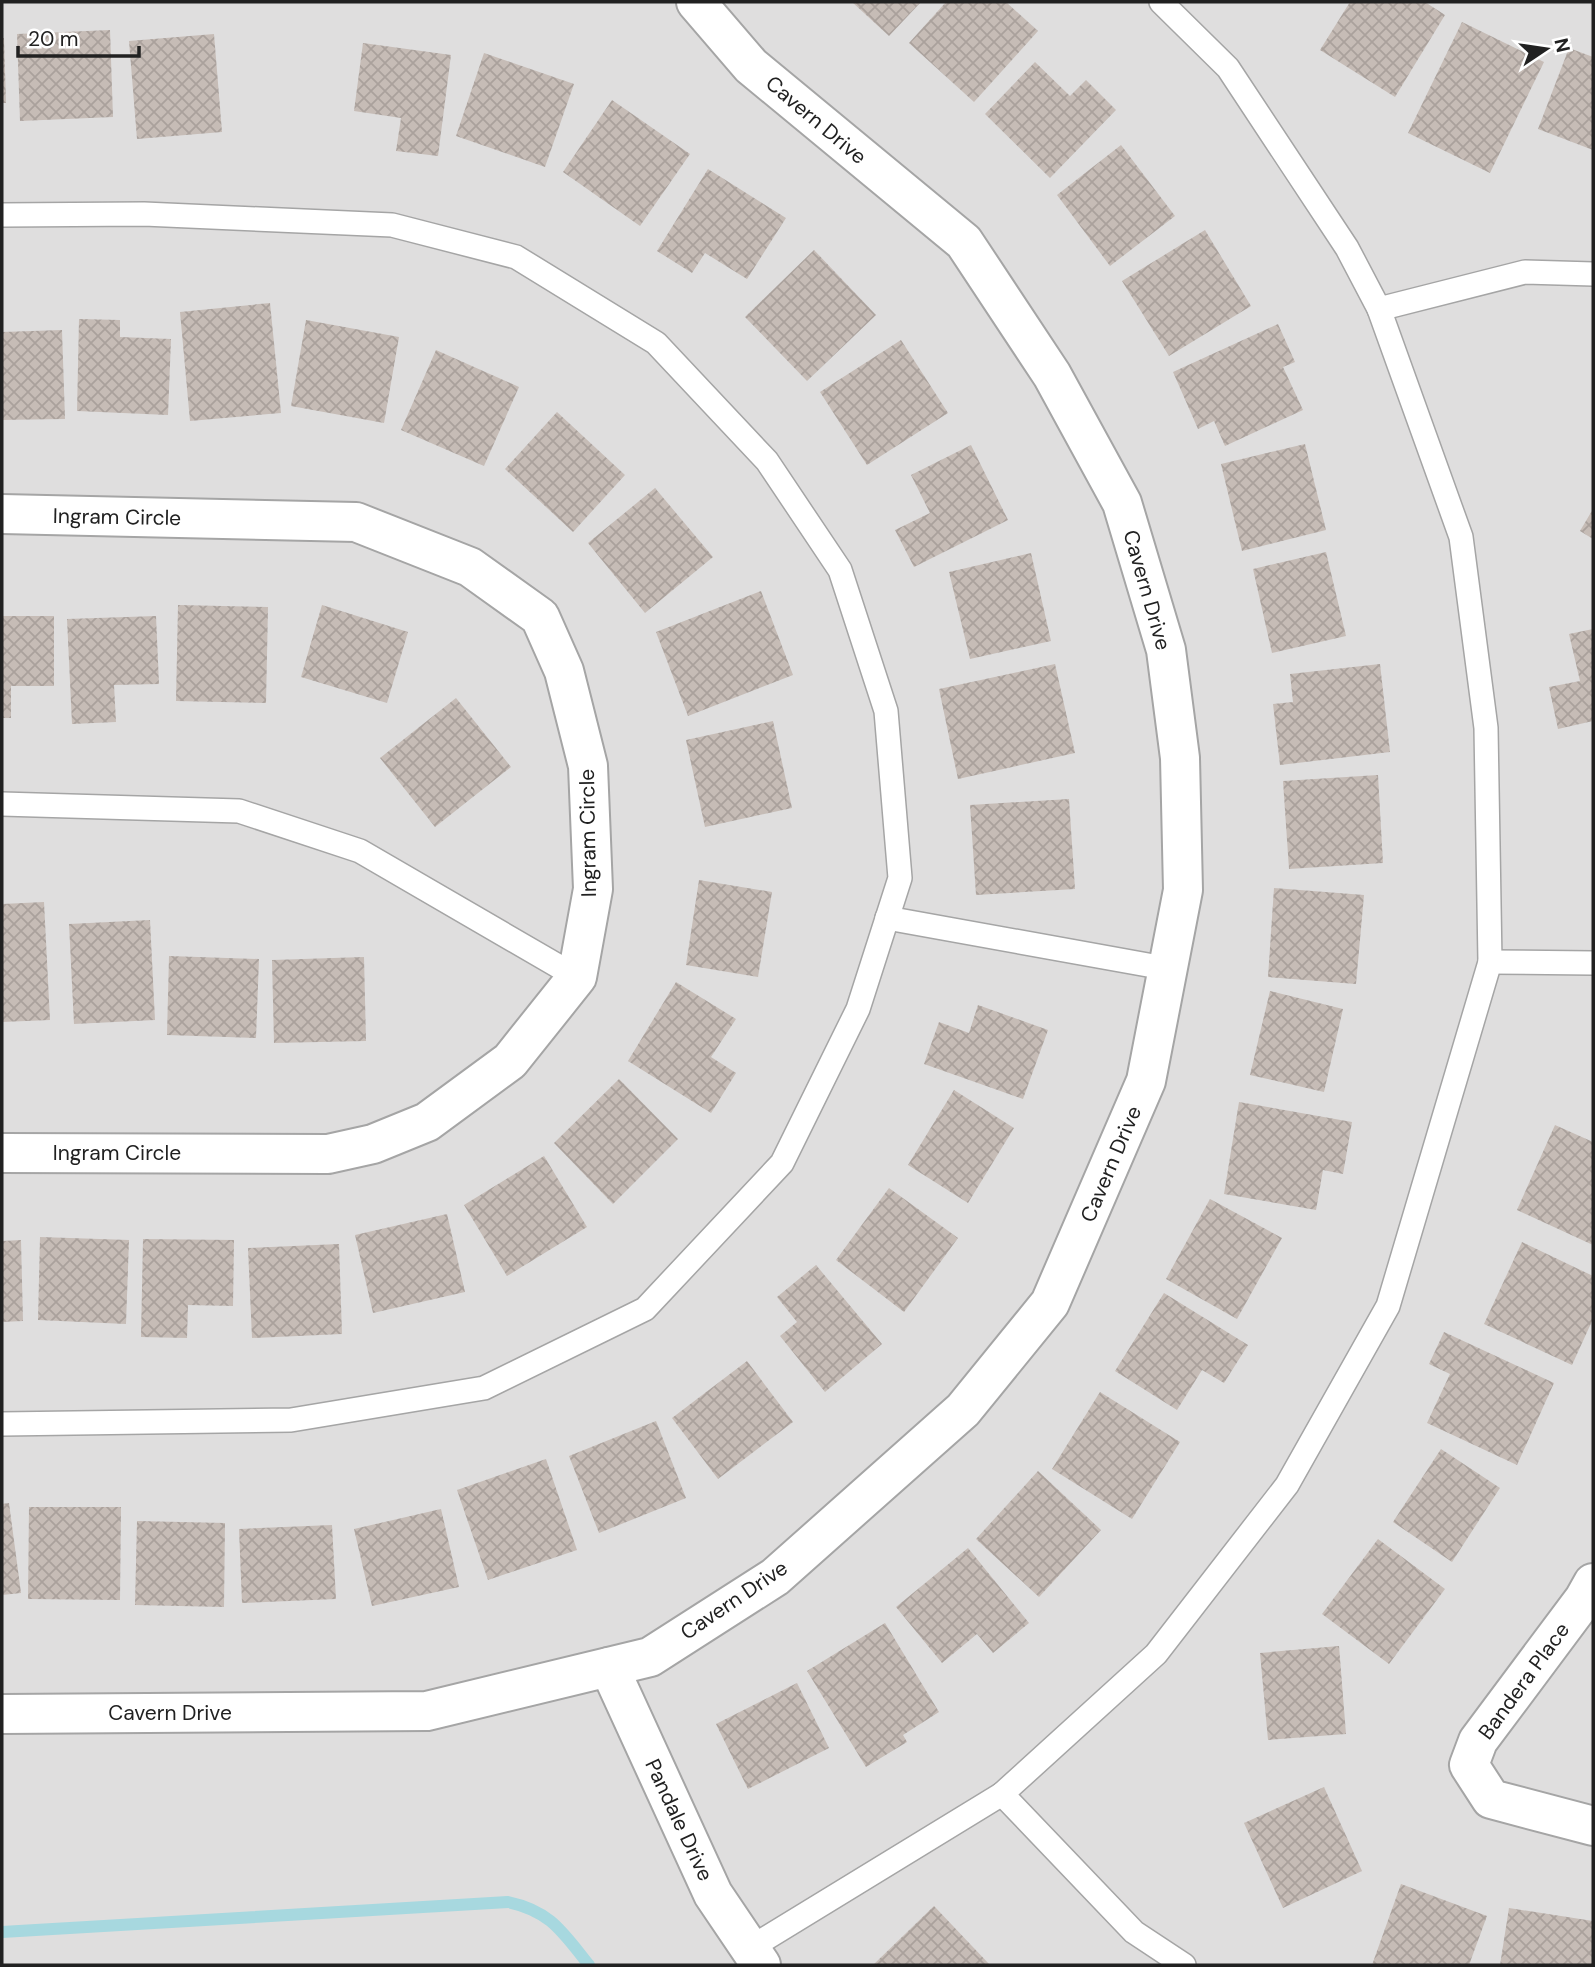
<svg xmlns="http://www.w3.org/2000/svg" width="1595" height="1967" font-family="'DM Sans',sans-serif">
  <defs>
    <pattern id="building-cross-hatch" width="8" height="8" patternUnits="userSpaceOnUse" patternTransform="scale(1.75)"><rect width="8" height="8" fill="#c6bcb6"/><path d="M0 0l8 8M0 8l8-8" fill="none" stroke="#aaa19c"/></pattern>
  </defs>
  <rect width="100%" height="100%" fill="#f1ede7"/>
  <rect fill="#dfdede" x="2" y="2" width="1591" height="1963"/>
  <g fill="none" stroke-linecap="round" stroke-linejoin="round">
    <path stroke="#a7d8df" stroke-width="12" d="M2 1932 508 1902C551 1911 563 1933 589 1965"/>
  </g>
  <g fill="url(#building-cross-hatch)">
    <polygon points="852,2 921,2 889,36"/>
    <polygon points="946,2 1006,2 1038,31 974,102 909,43"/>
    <polygon points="1350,2 1425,2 1445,15 1395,97 1320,50"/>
    <polygon points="1462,22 1544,62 1490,173 1408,133"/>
    <polygon points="110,30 113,117 20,121 17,34"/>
    <polygon points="214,34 222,132 137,139 129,41"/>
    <polygon points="2,38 4,38 6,103 2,103"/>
    <polygon points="363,43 451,55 438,156 396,151 401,118 354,111"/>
    <polygon points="1569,48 1593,57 1593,150 1538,129"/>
    <polygon points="484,53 574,84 545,167 456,136"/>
    <polygon points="1035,62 1070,96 1086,80 1116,110 1050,178 985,114"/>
    <polygon points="612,100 690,154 640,226 563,172"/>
    <polygon points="1121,145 1175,216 1110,266 1057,195"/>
    <polygon points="708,169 786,218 747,279 705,253 692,273 657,251"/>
    <polygon points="1205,230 1251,306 1169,356 1122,281"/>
    <polygon points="814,250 876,315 807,381 745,317"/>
    <polygon points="270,303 281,413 190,421 180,312"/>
    <polygon points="79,319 120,320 120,337 171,339 168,415 77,411"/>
    <polygon points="306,320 399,337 384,423 291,406"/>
    <polygon points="1278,324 1295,362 1283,367 1303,410 1225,446 1214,421 1198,429 1173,372"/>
    <polygon points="62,330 65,419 2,420 2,332"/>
    <polygon points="901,340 948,413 867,465 820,392"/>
    <polygon points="436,350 519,387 484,466 401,430"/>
    <polygon points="557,412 625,475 573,532 505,469"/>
    <polygon points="1305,444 1326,530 1242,551 1221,464"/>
    <polygon points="971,445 1008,520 914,567 895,530 930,513 911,475"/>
    <polygon points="655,488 713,557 645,613 588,543"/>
    <polygon points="1593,509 1593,539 1580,531"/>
    <polygon points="1326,552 1346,636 1272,653 1253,569"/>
    <polygon points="1031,553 1051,641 970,659 949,572"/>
    <polygon points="761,591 793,675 688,716 656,632"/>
    <polygon points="178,605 268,607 266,703 176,701"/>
    <polygon points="322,605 408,632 387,703 301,677"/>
    <polygon points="2,616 54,616 54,686 11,686 11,718 2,718"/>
    <polygon points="156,616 159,684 114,685 116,722 72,724 67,619"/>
    <polygon points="1593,629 1593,721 1558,729 1549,687 1580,681 1569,634"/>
    <polygon points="1055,664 1075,753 958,779 939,689"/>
    <polygon points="1380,664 1390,752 1280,765 1273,704 1293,702 1290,674"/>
    <polygon points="456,698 511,767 435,827 380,758"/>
    <polygon points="773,721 792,808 705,827 686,740"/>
    <polygon points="1378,775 1383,863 1289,869 1283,781"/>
    <polygon points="1069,799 1075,889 976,895 970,805"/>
    <polygon points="699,880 772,892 758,977 686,965"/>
    <polygon points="1274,888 1364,895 1356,984 1268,977"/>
    <polygon points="44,902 50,1020 2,1022 2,904"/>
    <polygon points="150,920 155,1020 74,1024 69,924"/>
    <polygon points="169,956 259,959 256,1038 167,1035"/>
    <polygon points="364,957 366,1041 274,1043 272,960"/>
    <polygon points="676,982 736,1019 711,1057 736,1073 711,1113 628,1061"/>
    <polygon points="1270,991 1343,1009 1324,1092 1250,1075"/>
    <polygon points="978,1005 1048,1030 1023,1099 924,1064 939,1022 969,1033"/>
    <polygon points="619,1079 678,1139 613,1204 554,1143"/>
    <polygon points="954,1090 1014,1128 968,1203 908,1165"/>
    <polygon points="1239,1102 1352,1122 1343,1174 1323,1170 1316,1210 1224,1194"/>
    <polygon points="1555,1125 1593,1142 1593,1245 1517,1210"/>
    <polygon points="544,1156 587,1227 507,1276 464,1205"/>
    <polygon points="889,1188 958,1238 904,1312 836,1260"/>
    <polygon points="1210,1199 1282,1238 1237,1319 1166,1279"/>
    <polygon points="447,1214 465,1292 373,1313 355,1235"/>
    <polygon points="40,1237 129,1240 126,1324 38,1320"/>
    <polygon points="143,1239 234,1240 233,1306 188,1305 187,1338 141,1337"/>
    <polygon points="21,1240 23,1321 2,1322 2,1241"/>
    <polygon points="1522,1242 1593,1276 1593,1319 1572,1365 1484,1324"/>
    <polygon points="339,1244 342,1334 252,1338 248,1248"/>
    <polygon points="816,1265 882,1344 825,1392 780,1336 797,1322 777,1297"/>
    <polygon points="1164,1293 1248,1345 1224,1383 1202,1370 1177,1410 1115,1371"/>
    <polygon points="1444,1332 1554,1383 1517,1465 1427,1423 1450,1374 1429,1364"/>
    <polygon points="747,1361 793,1422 718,1479 672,1418"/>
    <polygon points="1100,1392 1180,1442 1132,1519 1052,1469"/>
    <polygon points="656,1421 686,1498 599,1533 569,1456"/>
    <polygon points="1441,1449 1500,1488 1452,1562 1393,1522"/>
    <polygon points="546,1459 577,1550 488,1580 457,1490"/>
    <polygon points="1038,1471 1101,1530 1039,1597 976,1539"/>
    <polygon points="9,1503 21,1593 2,1595 2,1504"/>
    <polygon points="29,1507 121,1507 120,1600 28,1599"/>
    <polygon points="441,1509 459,1587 372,1606 354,1529"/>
    <polygon points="137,1521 225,1523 224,1607 135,1605"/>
    <polygon points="332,1525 336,1599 242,1603 239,1529"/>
    <polygon points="1378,1539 1445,1589 1389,1664 1322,1614"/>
    <polygon points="968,1548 1029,1623 993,1653 977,1634 942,1663 896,1607"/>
    <polygon points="885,1623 939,1712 903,1735 907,1742 866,1767 807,1671"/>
    <polygon points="1339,1646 1346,1734 1268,1740 1260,1653"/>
    <polygon points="797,1683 829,1748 748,1789 716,1724"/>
    <polygon points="1324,1787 1362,1871 1283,1908 1244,1823"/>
    <polygon points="1401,1884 1487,1916 1469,1965 1372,1965"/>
    <polygon points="934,1906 990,1965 873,1965"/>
    <polygon points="1509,1908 1593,1921 1592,1965 1500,1965"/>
  </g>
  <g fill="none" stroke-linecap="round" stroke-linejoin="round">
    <defs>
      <g id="service">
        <polyline points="2,215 144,214 392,225 516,257 656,343 767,461 840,570 886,711 900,878 858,1009 782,1163 645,1309 484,1388 291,1420 2,1424"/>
        <polyline points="1379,309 1525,272 1593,274"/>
        <polyline points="2,804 239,811 360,851 577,977"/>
        <polyline points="887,918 1170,969"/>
        <polyline points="1490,962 1593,963"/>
        <polyline points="1002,1794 1134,1932 1184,1965"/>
        <polyline points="750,1948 1002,1794 1156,1654 1287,1485 1388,1306 1490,962 1486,728 1461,537 1379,309 1347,248 1228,68 1161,2"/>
      </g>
      <g id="minor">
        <polyline points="2,514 356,522 470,567 540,617 564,671 588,766 593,889 577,977 510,1061 427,1122 373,1144 328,1154 2,1153"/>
        <polyline points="1593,1583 1584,1599 1478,1741 1469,1765 1491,1799 1593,1826"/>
        <polyline points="609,1667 713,1894 761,1965"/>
        <polyline points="2,1714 427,1711 650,1657 775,1577 963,1410 1050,1303 1146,1081 1183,890 1180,758 1166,650 1122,503 1052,375 964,242 751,66 696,2"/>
      </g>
    </defs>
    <use href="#service" stroke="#a5a5a5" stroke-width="26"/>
    <use href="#minor" stroke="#a5a5a5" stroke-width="42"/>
    <use href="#service" stroke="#fff" stroke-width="23"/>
    <use href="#minor" stroke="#fff" stroke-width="38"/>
  </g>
  <g text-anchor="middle" stroke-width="6" stroke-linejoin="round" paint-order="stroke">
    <g font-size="21" fill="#212121" stroke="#fff">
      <text transform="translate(816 120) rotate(40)" y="7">Cavern Drive</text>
      <text transform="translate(117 517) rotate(1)" y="7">Ingram Circle</text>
      <text transform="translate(1147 590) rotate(74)" y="7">Cavern Drive</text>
      <text transform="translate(588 833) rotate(-91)" y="7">Ingram Circle</text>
      <text x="117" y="1160">Ingram Circle</text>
      <text transform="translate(1111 1164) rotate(-67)" y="7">Cavern Drive</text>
      <text transform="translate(734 1600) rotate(-34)" y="7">Cavern Drive</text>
      <text transform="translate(1524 1681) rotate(-54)" y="7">Bandera Place</text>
      <text x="170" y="1720">Cavern Drive</text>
      <text transform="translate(679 1820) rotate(65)" y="7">Pandale Drive</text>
    </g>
  </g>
  <rect width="1595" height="1967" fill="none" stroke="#212121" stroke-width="7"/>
  <g transform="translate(1546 49) rotate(77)" stroke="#ffffff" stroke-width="5" paint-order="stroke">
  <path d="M0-5L12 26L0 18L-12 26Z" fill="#212121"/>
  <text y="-10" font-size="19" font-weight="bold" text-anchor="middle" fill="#212121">N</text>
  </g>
  <path d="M18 46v10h121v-10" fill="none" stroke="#212121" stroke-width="3.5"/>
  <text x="28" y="46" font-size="21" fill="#212121" stroke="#ffffff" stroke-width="5" paint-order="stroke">20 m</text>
</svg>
